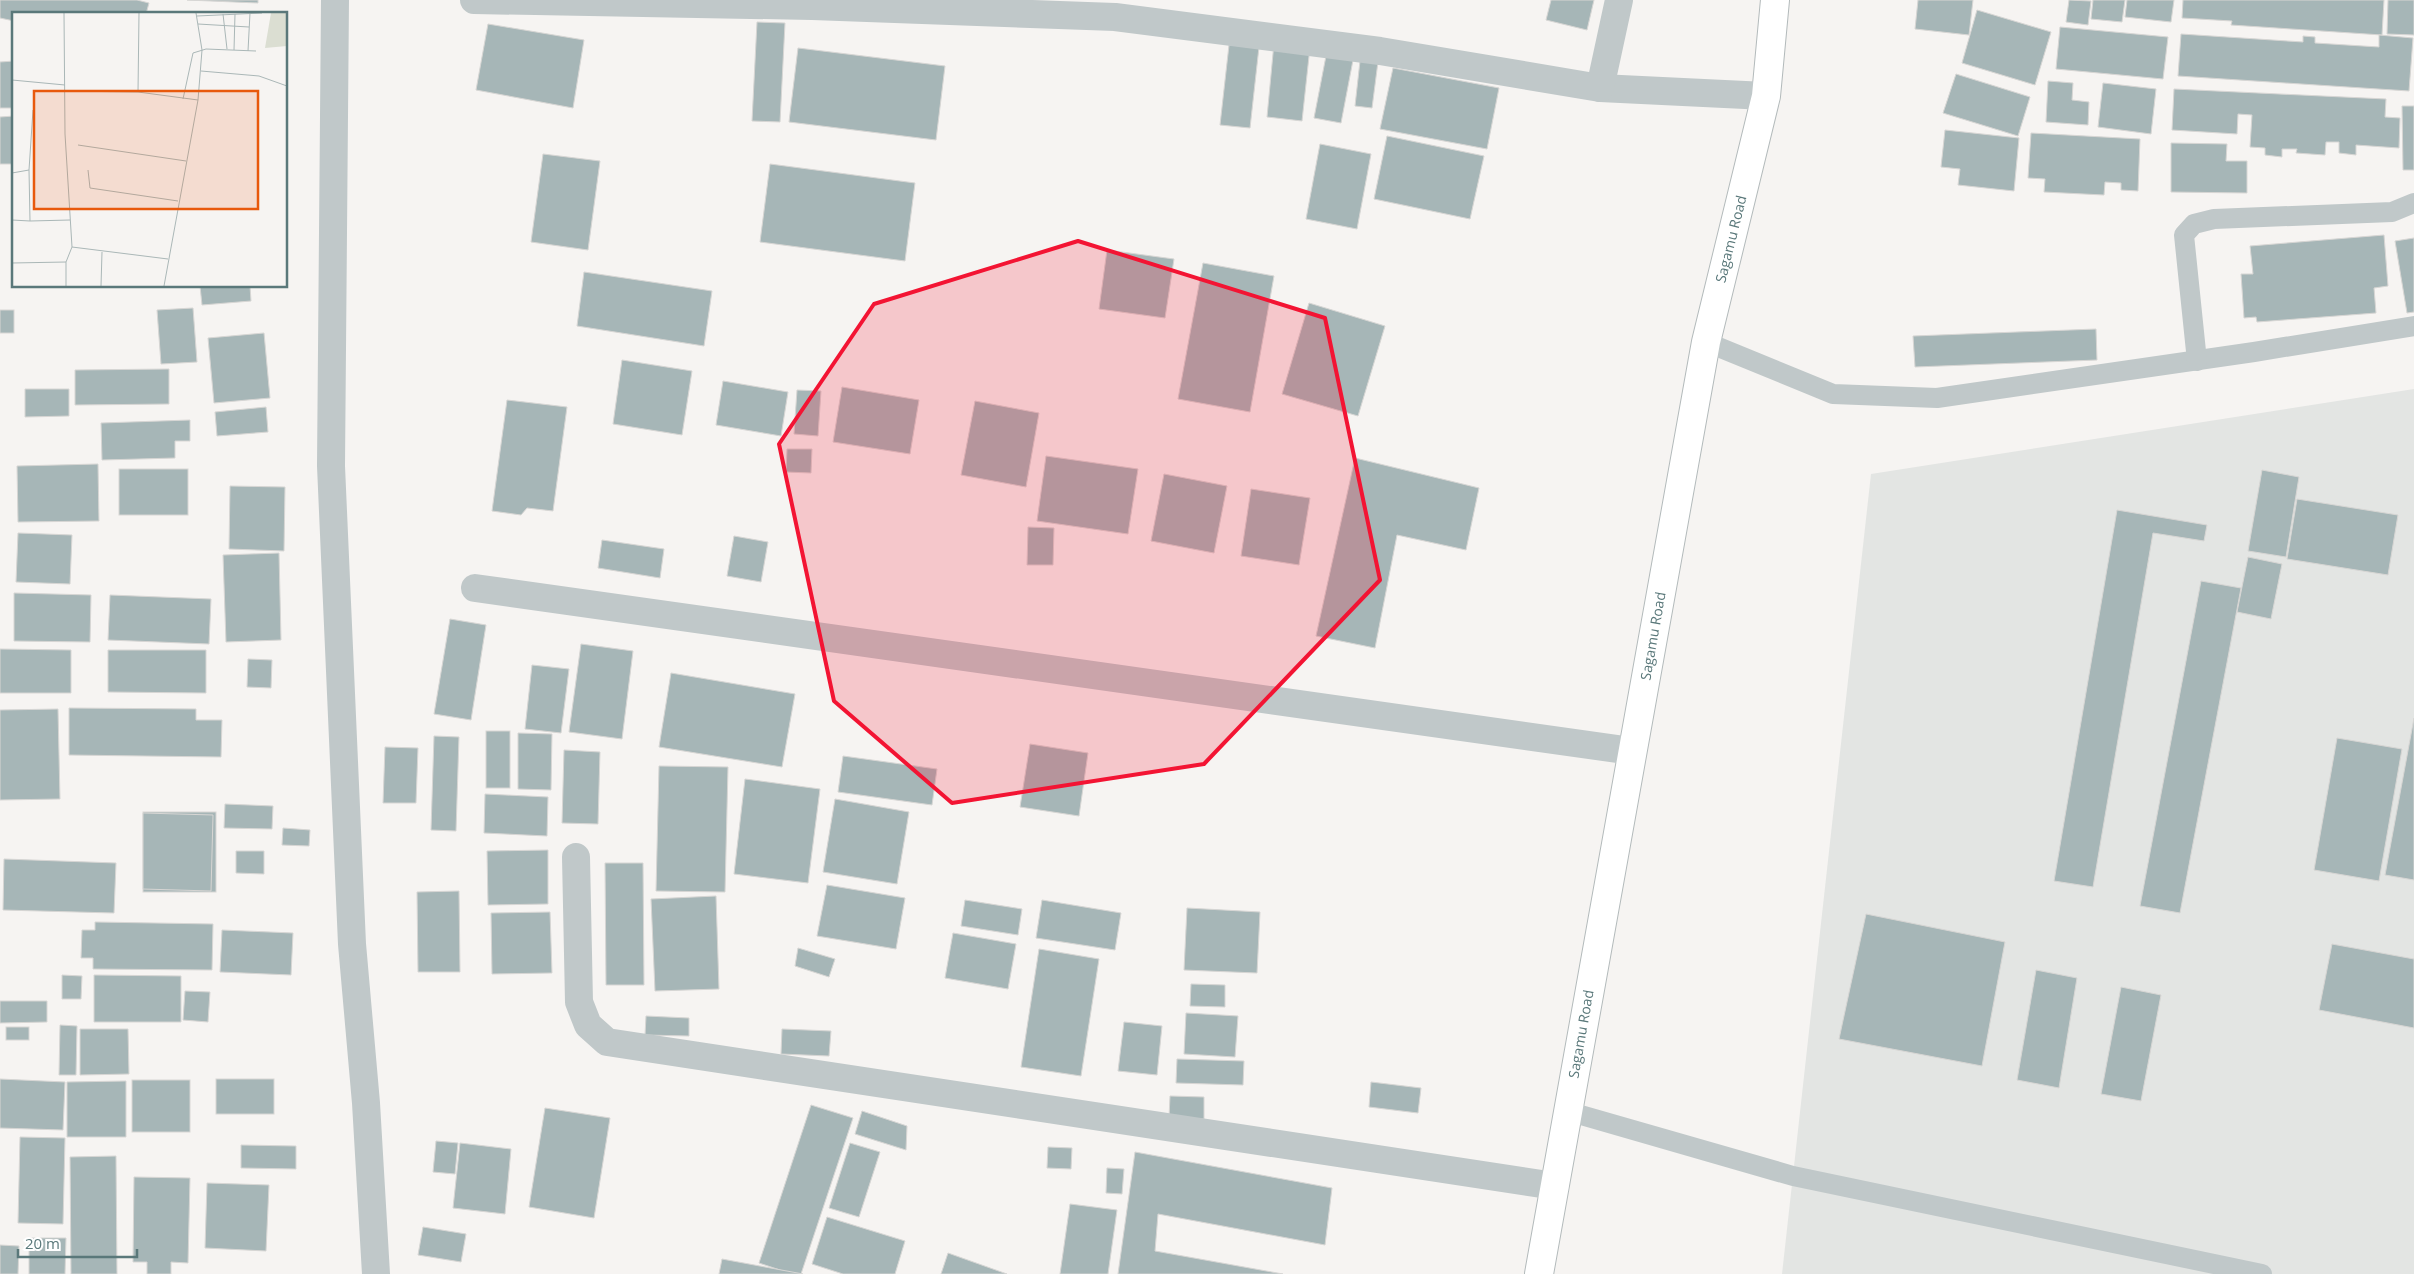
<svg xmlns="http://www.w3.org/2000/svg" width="2414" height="1274" font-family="'Open Sans',sans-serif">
  <rect width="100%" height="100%" fill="#f6f4f2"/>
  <polygon fill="#e3e5e3" points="2414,389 2414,1274 1782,1274 1871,474"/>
  <g fill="#a6b6b7" stroke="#d7d6d4">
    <polygon points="0,0 137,0 149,3 146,14 14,14 14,21 0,18"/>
    <polygon points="187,0 258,0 258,3"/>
    <polygon points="1551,0 1594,0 1587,30 1546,20"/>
    <polygon points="1918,0 1973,0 1969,35 1915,29"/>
    <polygon points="2069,0 2091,1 2088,25 2066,22"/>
    <polygon points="2093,0 2125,0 2122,22 2091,19"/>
    <polygon points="2127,0 2174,0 2171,22 2125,17"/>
    <polygon points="2183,0 2384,0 2382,35 2231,25 2232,21 2182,18"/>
    <polygon points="2388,0 2414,0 2414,35 2387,34"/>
    <polygon points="1977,10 2051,32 2035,85 1962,63"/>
    <polygon points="757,22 785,23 780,122 752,121"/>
    <polygon points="488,24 584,40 573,108 476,90"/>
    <polygon points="2060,27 2168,37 2163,79 2056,69"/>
    <polygon points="2181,34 2303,42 2303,36 2315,37 2315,43 2379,47 2379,35 2413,38 2409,91 2178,76"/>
    <polygon points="1274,43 1310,47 1302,121 1267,117"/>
    <polygon points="1229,45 1259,47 1250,128 1220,125"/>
    <polygon points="798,48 945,66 936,140 789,122"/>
    <polygon points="1361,52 1379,54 1372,108 1355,106"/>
    <polygon points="1326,56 1353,60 1341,123 1314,118"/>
    <polygon points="14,61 14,108 0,108 0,62"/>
    <polygon points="1393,68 1499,88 1487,149 1380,129"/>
    <polygon points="1956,74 2030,97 2018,136 1943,113"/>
    <polygon points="2048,81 2073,83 2072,100 2089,102 2088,125 2046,122"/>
    <polygon points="2103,83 2156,89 2151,134 2098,127"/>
    <polygon points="2174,89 2386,99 2385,117 2400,118 2399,148 2356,145 2356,155 2339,153 2339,142 2326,142 2325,155 2296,153 2297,149 2282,149 2282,157 2265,155 2265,148 2250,147 2252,115 2238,114 2237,134 2172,130"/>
    <polygon points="2402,106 2414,106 2414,170 2403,170"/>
    <polygon points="14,116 14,164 0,164 0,117"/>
    <polygon points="1945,130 2019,138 2014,191 1958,185 1960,169 1941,167"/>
    <polygon points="2031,133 2140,139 2138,191 2121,190 2121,183 2105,182 2104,195 2044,192 2045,179 2028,178"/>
    <polygon points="1387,136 1484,156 1470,219 1374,199"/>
    <polygon points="2171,143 2227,144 2226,161 2247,161 2247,193 2171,192"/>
    <polygon points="1320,144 1371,154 1357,229 1306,219"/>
    <polygon points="543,154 600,161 588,250 531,242"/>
    <polygon points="770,164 915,183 905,261 760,242"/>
    <polygon points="2384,235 2388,286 2374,288 2376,313 2257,322 2256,317 2244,318 2241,274 2253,274 2250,246"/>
    <polygon points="2414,238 2414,312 2407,313 2395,241"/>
    <polygon points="1107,250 1174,259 1165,318 1099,309"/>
    <polygon points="1203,263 1274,276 1250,412 1178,399"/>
    <polygon points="584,272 712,291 704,346 577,326"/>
    <polygon points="200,286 250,286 251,301 202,305"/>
    <polygon points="1309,303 1385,326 1358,416 1282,394"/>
    <polygon points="193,308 197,362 161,364 157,310"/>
    <rect x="0" y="310" width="14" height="23"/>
    <polygon points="2096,329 2097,360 1915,367 1913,336"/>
    <polygon points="264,333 270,398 214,403 208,338"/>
    <polygon points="622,360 692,371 682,435 613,424"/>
    <polygon points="169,369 169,404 75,405 75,370"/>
    <polygon points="723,381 788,392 781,436 716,425"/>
    <polygon points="842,387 919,400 910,454 833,442"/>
    <polygon points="25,389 69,389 69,416 25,417"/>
    <polygon points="797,390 821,391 818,436 794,434"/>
    <polygon points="507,400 567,407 553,511 527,508 521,515 492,511"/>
    <polygon points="975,401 1039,413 1026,487 961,475"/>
    <polygon points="266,407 268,432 217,436 215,412"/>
    <polygon points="190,420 190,441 175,441 175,458 102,460 101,423"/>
    <polygon points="787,449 812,449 811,473 786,472"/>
    <polygon points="1046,456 1138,469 1128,534 1037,521"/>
    <polygon points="1355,458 1479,488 1466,550 1397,535 1375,648 1316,636"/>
    <polygon points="98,464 99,521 18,522 17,466"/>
    <rect x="119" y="469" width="69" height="46"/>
    <polygon points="2262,470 2299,477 2286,557 2248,551"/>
    <polygon points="1164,474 1227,486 1214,553 1151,541"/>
    <polygon points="230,486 285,487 284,551 229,549"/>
    <polygon points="1251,489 1310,498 1299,565 1241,556"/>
    <polygon points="2297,499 2398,515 2388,575 2287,559"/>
    <polygon points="2117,510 2207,525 2204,541 2153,533 2093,887 2054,881"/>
    <polygon points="1028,527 1054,528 1053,565 1027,565"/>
    <polygon points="18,533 72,535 70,584 16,582"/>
    <polygon points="734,536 768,542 761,582 727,576"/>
    <polygon points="602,540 664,549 660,578 598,568"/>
    <polygon points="279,553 281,640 226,642 223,555"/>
    <polygon points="2248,557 2282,564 2271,619 2237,612"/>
    <polygon points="2201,581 2241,588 2180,913 2140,906"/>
    <polygon points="14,593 91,595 90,642 14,641"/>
    <polygon points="110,595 211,599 209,644 108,640"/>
    <polygon points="450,619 486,625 471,720 434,714"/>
    <polygon points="581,644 633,651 622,739 569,732"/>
    <polygon points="0,649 71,650 71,693 0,693"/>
    <polygon points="108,650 206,650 206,693 108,692"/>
    <polygon points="248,659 272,660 271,688 247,687"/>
    <polygon points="532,665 569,669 561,733 525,729"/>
    <polygon points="671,673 795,694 782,767 659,747"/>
    <polygon points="69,708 196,709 196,720 222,720 221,757 69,755"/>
    <polygon points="58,709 60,799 0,800 0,710"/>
    <polygon points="2414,718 2414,880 2385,875"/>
    <rect x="486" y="731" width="24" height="57"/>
    <polygon points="518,733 552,734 551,790 518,789"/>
    <polygon points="434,736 459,737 456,831 431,830"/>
    <polygon points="2337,738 2402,749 2379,881 2314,870"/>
    <polygon points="1030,744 1088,753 1079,816 1020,807"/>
    <polygon points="385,747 418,748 416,803 383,803"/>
    <polygon points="564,750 600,752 598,824 562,823"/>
    <polygon points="843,756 937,769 932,805 838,792"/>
    <polygon points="659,766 728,767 725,892 656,891"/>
    <polygon points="745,779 820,789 808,883 734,874"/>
    <polygon points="485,794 548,797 547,836 484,833"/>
    <polygon points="835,799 909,812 897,884 823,872"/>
    <polygon points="225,804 273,806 272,829 224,828"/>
    <rect x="143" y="812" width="73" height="80"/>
    <polygon points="143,813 213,815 211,891 143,889"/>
    <polygon points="283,828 310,830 309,846 282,845"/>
    <polygon points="548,850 548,904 488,905 487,851"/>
    <polygon points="236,851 264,851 264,874 236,873"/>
    <polygon points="4,859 116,863 114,913 3,910"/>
    <polygon points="605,863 643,863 644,985 606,985"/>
    <polygon points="827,885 905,898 896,949 817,936"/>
    <polygon points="459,891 460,972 418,972 417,892"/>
    <polygon points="716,896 719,989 655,991 651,899"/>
    <polygon points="965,900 1022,909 1018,935 961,926"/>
    <polygon points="1042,900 1121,913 1115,950 1036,938"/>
    <polygon points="1187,908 1260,912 1257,973 1184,970"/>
    <polygon points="550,912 552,973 492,974 491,913"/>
    <polygon points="1866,914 2005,942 1982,1066 1839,1039"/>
    <polygon points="95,922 213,924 212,970 93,969 93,958 81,958 82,930 95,930"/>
    <polygon points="222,930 293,933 291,975 220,972"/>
    <polygon points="953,933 1016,944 1008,989 945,978"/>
    <polygon points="2332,944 2414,959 2414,1028 2319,1010"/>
    <polygon points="798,948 835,959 829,977 795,966"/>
    <polygon points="1039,949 1099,959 1081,1076 1021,1067"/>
    <polygon points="2036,970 2077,978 2059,1088 2017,1080"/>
    <polygon points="62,975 82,976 81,999 62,999"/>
    <polygon points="94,975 181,976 181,1022 94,1022"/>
    <polygon points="1191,984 1225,985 1225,1007 1190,1006"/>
    <polygon points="2121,987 2161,995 2141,1101 2101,1094"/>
    <polygon points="185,991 210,992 208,1022 183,1020"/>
    <polygon points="0,1001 47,1001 47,1022 0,1023"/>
    <polygon points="1186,1013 1238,1016 1235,1057 1184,1054"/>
    <polygon points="646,1016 689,1018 689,1036 645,1035"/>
    <polygon points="1124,1022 1162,1026 1157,1075 1118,1071"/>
    <polygon points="60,1025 77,1026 76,1075 59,1075"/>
    <rect x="6" y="1027" width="23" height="13"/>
    <polygon points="80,1029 128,1029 129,1074 80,1075"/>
    <polygon points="782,1029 831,1031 829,1056 781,1054"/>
    <polygon points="1177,1059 1244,1061 1243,1085 1176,1083"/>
    <polygon points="0,1079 65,1082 63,1130 0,1128"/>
    <rect x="216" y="1079" width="58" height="35"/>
    <rect x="132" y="1080" width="58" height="52"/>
    <polygon points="126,1081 126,1137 67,1137 67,1082"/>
    <polygon points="1371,1082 1421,1088 1418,1113 1369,1107"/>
    <polygon points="1170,1096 1204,1097 1204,1119 1169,1118"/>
    <polygon points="811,1105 853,1118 801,1274 792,1274 759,1263"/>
    <polygon points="545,1108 610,1118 594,1218 529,1207"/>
    <polygon points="862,1111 907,1126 906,1150 855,1134"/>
    <polygon points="20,1137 65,1138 63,1224 18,1223"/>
    <polygon points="436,1141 458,1143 455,1174 433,1172"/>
    <polygon points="460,1143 511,1149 505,1214 453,1208"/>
    <polygon points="850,1143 880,1152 859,1217 829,1208"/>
    <polygon points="241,1145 296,1146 296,1169 241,1168"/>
    <polygon points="1048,1147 1072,1148 1071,1169 1047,1168"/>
    <polygon points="1135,1152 1332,1188 1325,1245 1158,1214 1155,1251 1283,1274 1118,1274"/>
    <polygon points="116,1156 117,1274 71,1274 70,1157"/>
    <polygon points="1107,1168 1124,1169 1122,1194 1106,1193"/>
    <polygon points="134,1177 190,1178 188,1263 171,1262 171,1274 147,1274 147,1262 133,1262"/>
    <polygon points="207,1183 269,1185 266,1251 205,1248"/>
    <polygon points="1070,1204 1117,1210 1108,1274 1060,1274"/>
    <polygon points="827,1217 905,1241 895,1274 843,1274 812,1264"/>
    <polygon points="423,1227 466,1234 461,1262 418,1255"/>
    <polygon points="29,1238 66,1238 65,1274 29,1274"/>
    <polygon points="0,1245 19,1246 18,1274 0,1274"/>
    <polygon points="948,1253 1007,1274 941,1274"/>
    <polygon points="722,1259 803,1274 719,1274"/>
  </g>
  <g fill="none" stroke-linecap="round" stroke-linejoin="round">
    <defs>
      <polyline id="trunk" points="1539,1274 1706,342 1766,96 1775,0"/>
    </defs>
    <use href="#trunk" stroke="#b3babb" stroke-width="30"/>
    <g stroke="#c0c8c9" stroke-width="20">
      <polyline points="1706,342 1833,394 1937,398 2254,352 2414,326"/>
      <polyline points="2197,361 2184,235 2194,224 2214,219 2392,212 2414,203"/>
      <polyline points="1567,1111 1793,1176 2262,1274"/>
    </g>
    <g stroke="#c0c8c9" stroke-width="28">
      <polyline points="335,0 331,466 352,944 366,1103 376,1274"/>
      <polyline points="474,0 812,6 1115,17 1380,51 1600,88 1766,96"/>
      <polyline points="1600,88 1619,0"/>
      <polyline points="475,588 1632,751"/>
      <polyline points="576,857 579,1002 588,1025 607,1042 1555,1186"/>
    </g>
    <use href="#trunk" stroke="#fff" stroke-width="28"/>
  </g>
  <path fill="#f31433" fill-opacity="0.2" stroke="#f31433" stroke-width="4" stroke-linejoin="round" d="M1078 241 1325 318 1380 580 1204 764 952 803 834 701 779 444 874 304Z"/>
  <g text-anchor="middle" stroke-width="5" stroke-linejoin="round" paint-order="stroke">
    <g font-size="14" fill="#5a787a" stroke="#fff">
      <text transform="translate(1731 239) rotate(-76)" y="5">Sagamu Road</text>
      <text transform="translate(1653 636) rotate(-80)" y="5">Sagamu Road</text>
      <text transform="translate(1581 1034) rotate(-80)" y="5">Sagamu Road</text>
    </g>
  </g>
  <g transform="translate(12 12)">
    <rect width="275" height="275" fill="#f6f4f2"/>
    <path d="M259 1H275V34L253 36Z" fill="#dbded2"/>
    <path fill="none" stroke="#aab7b7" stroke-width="1" d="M52 1 53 122 60 235 54 250V274M211 2 215 37M185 4 250 1M186 12 237 15M222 38 223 2M236 39 238 1M189 59 247 64 275 74M0 68 53 73M53 79 126 80 186 88M126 80 127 1M171 87 181 41 194 37 244 39M66 133 174 149M17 158 21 98M76 158 78 176 166 189M0 161 17 158 18 209 58 208M0 208 18 209M60 235 156 247M0 251 54 250M89 274 90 240M152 274 186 88 190 38 184 1"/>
    <path fill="#e8590c" fill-opacity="0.15" stroke="#e8590c" stroke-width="2.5" d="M22 79H246V197H22Z"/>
    <rect width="275" height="275" fill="none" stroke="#5a787a" stroke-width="2.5"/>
  </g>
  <path d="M18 1249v8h119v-8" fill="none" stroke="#5a787a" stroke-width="2.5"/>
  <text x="25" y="1249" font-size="15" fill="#5a787a" stroke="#ffffff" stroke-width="4" paint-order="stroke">20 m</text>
</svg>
